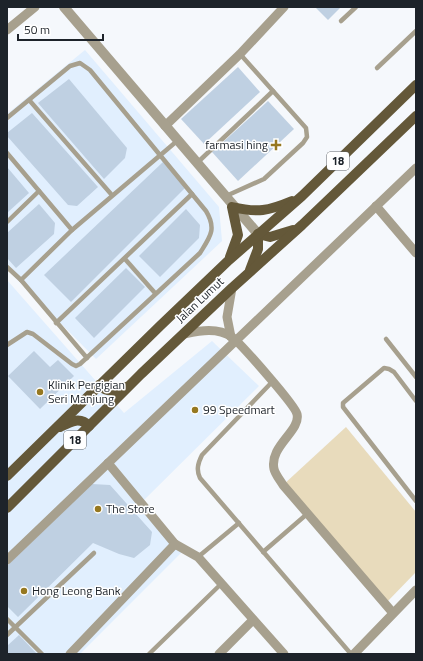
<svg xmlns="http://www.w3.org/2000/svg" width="423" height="661" font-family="'Titillium Web',sans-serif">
  <rect width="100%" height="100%" fill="#f5f8fc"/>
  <g fill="#e1effe">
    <polygon points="85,50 219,207 222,241 96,359 7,269 7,114"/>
    <polygon points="7,280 124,413 212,341 259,386 139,505 182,552 80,654 7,654"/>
  </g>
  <polygon fill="#e8dbbc" points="346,427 416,512 416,572 385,604 283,485"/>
  <g fill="#bfd0e2">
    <polygon points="315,7 341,7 328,20"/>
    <polygon points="238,67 260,92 204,144 181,119"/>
    <polygon points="69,79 127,148 125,158 104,179 38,103"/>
    <polygon points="268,101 294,129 238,181 212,152"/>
    <polygon points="32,113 98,187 77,206 68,205 7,136 7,133"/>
    <polygon points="163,162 186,187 71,302 44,275"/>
    <polygon points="7,167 29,193 7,213"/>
    <polygon points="39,204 55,223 54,234 16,268 7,258 7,233"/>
    <polygon points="186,209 200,225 199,238 160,277 139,256"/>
    <polygon points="126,268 145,287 94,338 75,318"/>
    <polygon points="34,351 50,367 58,360 74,376 40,409 8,376"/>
    <polygon points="92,484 110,485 152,532 150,545 134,558 119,554 93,543 18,617 7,606 7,566"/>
    <polygon points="19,635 37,654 7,654 7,646"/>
  </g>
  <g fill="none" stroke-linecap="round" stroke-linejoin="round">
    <g stroke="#a7a08e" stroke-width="4.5">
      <polyline points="341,21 356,7"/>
      <polyline points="377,68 416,31"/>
      <polyline points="30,101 111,194"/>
      <path d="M7 118 70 66 80 63 90 70 206 211C217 229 210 237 200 253L80 364 76 366 72 364 33 334 27 332 7 345"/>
      <polyline points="7,153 72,230"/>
      <polyline points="197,163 273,91"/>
      <polyline points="226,196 264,179 303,143 307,137 306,128 240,54"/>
      <polyline points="7,222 39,191"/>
      <polyline points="125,259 155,293"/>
      <polyline points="7,267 21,280"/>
      <polyline points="56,323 192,194"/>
      <polyline points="386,339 416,377"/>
      <polyline points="87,358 21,280 72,230 177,141"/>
      <path d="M273 381 202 455C198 463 196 470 200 478L351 654"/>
      <polyline points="416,401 394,372 389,369 384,368 343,403 343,407 416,501"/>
      <polyline points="263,552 307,514"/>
      <polyline points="198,557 239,523"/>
      <polyline points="7,619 42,654"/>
      <polyline points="7,635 94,553"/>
      <polyline points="149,654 221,584"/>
    </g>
    <g stroke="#a7a08e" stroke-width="9">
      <polyline points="7,30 35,7"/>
      <polyline points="165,126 240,54 284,7"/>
      <polyline points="376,206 416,253"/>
      <path d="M184 334C199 331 217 327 232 337 240 343 295 405 297 414 301 431 269 446 274 469 275 474 280 480 283 485L393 613"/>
      <polyline points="231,337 227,317 232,288"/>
      <polyline points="108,463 175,544 198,557 284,654"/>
      <polyline points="7,560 416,168"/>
      <polyline points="70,654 175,544"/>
      <polyline points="219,654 253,620"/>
      <polyline points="354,654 416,590"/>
    </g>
    <polyline stroke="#a7a08e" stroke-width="10" points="64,7 258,234"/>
    <g stroke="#645839" stroke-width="10">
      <polyline points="258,234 270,237 293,230"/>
      <path d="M230 257 238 235 232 207C258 213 268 211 292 201"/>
      <polyline points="250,270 258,249 258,234"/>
      <path d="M99 385C107 393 115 391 125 387"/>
      <path d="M60 427C70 422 80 416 89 426"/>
      <polyline points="7,476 161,325 229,260 302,196 416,85"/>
      <polyline points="7,508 141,374 232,288 302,225 416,116"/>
    </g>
  </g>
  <g fill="#967820" stroke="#fff" stroke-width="1.5">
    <path d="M274 139h4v4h4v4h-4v4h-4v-4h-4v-4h4z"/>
    <circle cx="40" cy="392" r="4"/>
    <circle cx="195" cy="410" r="4"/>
    <circle cx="98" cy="509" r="4"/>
    <circle cx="24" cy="591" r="4"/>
  </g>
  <g text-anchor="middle" stroke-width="3" stroke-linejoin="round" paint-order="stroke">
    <g fill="#fff" stroke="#61656a" stroke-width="1">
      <rect x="327" y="152" width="22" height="18" rx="3"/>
      <rect x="64" y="431" width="22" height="18" rx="3"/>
    </g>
    <g font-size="11" font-weight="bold" fill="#1d232a">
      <text x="338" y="165">18</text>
      <text x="75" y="444">18</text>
    </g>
    <g font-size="12" fill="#1d232a" stroke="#fff" text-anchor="start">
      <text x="268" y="149" text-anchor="end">farmasi hing</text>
      <text x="48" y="389">Klinik Pergigian<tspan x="48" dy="14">Seri Manjung</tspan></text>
      <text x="203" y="414">99 Speedmart</text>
      <text x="106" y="513">The Store</text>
      <text x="32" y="595">Hong Leong Bank</text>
    </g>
    <g font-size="12" fill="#1d232a" stroke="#fff">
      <text transform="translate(200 300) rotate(-43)" y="4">Jalan Lumut</text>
    </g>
  </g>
  <rect width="423" height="661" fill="none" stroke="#1d232a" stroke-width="16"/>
  <path d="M18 34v6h85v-6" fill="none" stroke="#1d232a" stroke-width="2"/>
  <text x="24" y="34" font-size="12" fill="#1d232a" stroke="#ffffff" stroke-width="3" paint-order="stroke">50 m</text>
</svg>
